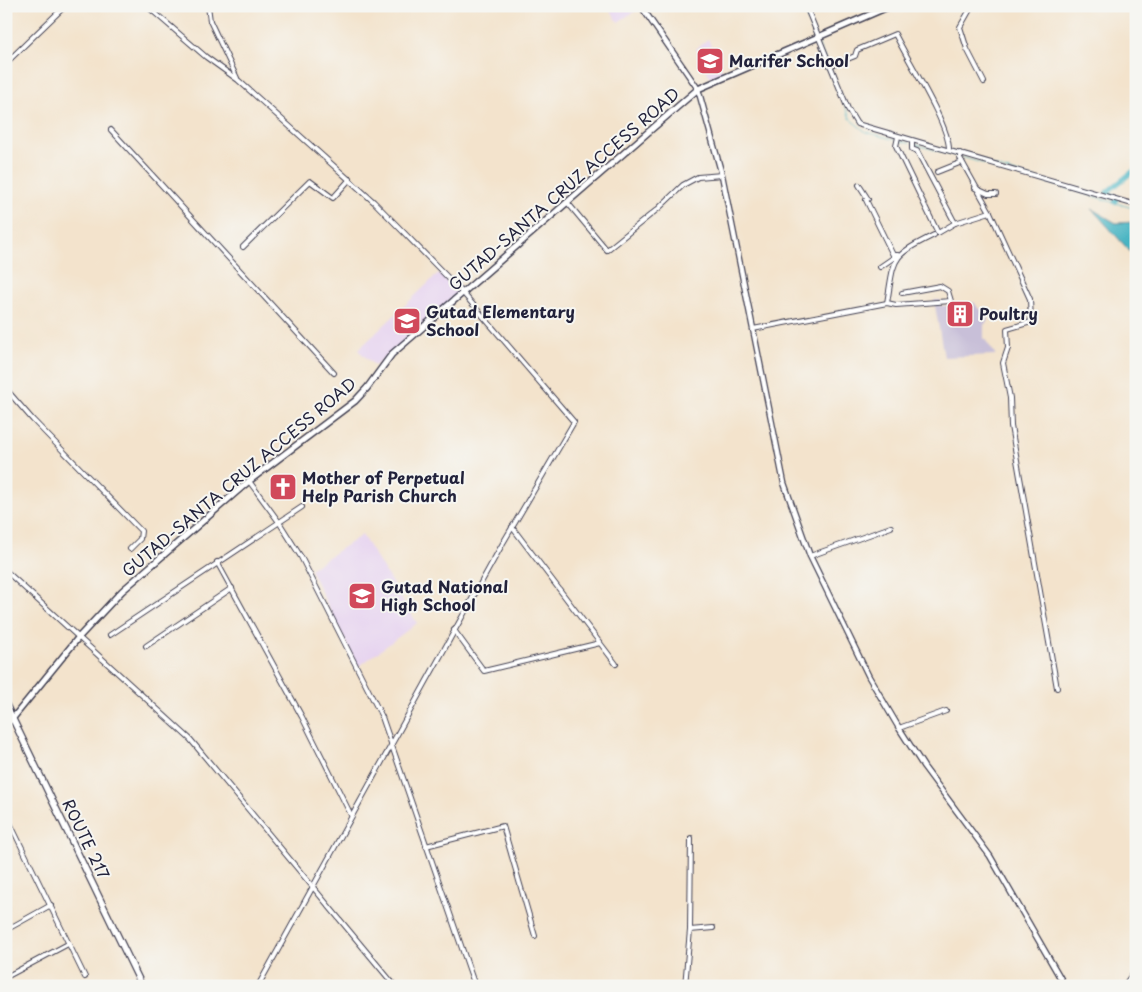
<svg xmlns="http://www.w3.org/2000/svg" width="1142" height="992" font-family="'Playpen Sans',sans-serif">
  <rect width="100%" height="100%" fill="#f6f6f2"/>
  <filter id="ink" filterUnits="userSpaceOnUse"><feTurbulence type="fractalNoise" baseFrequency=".02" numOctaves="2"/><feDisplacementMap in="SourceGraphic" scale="10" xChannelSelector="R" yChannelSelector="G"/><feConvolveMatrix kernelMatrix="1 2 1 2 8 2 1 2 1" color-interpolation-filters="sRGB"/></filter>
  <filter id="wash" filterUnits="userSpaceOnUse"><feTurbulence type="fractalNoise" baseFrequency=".0096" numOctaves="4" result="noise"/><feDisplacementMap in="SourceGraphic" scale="20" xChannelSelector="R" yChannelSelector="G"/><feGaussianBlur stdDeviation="1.12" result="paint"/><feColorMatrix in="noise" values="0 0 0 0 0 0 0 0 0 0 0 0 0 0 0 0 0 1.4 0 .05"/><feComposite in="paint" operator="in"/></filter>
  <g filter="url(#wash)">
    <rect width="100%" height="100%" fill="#f3e3cc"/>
    <g fill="#e6d2f0">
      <polygon points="608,6 634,6 637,10 618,22"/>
      <polygon points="708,39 724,74 711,79 696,49"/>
      <polygon points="439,273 458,293 375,366 358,350"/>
      <polygon points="362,535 417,623 358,667 310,569"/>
    </g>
    <polygon fill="#c8bfd8" points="934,300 941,300 939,306 961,305 963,307 974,302 978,308 987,312 988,320 984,325 984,338 996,355 944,357"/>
    <polygon fill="#46b4c2" stroke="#346b7e" points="1092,209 1116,223 1136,222 1134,256"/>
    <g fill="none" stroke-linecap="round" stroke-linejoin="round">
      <g stroke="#46b4c2" stroke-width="1">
        <polyline points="802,6 814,36"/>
        <polyline points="818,43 851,120 866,132 896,140"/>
        <polyline points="899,141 909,143"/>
        <polyline points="914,144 957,156"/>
        <polyline points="962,157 1136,209"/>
      </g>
      <polyline stroke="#46b4c2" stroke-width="5" points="1115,202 1117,198 1109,195 1107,192 1136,169"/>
    </g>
  </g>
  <g filter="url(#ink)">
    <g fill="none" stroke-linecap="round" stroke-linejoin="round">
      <defs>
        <g id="minor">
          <polyline points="147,6 206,57 238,80 374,202 463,293 574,422 503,543 258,986"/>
          <polyline points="208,6 210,21 237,78"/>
          <polyline points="806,6 848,109 857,124 1136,205"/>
          <polyline points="972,6 960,27 967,49 984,82"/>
          <polyline points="6,63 65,6"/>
          <path d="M830 66 855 56 857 50 895 34C907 59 950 126 949 150"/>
          <polyline points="111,130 334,373"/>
          <polyline points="898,137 896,146 938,233 955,223 990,212"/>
          <polyline points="912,141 912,149 917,151 955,223"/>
          <polyline points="960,153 960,158 990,212 1030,299 1031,322 1007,329 1008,348 1003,363 1010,398 1011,426 1057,688"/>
          <polyline points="937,172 962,162"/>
          <polyline points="859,185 868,199 866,200 893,255 898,255"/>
          <polyline points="975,188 988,194 996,194"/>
          <polyline points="567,202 607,250 659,208 683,185 698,177 722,175"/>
          <polyline points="243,247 310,181 333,198 350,179"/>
          <polyline points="880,267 896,256"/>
          <path d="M887 303C895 256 890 257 934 235"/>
          <polyline points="753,329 887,303 896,305 951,301 948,291 940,286 902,293"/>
          <polyline points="6,389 33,420 141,531 140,539 130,549"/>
          <polyline points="249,481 279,522 301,557 382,717 475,986"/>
          <polyline points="512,527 616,664"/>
          <polyline points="810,556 891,527"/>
          <polyline points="217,562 302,717 351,815"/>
          <polyline points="6,571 190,739 395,986"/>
          <polyline points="454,630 484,671 600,643"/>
          <polyline points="110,635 302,507"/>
          <polyline points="146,646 232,588"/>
          <polyline points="6,725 13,718"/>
          <polyline points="899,728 946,711"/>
          <polyline points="6,815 85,977"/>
          <polyline points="426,846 503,826 535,936"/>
          <polyline points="6,930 51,905"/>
          <polyline points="690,930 713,928"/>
          <polyline points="6,977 68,944"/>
          <polyline points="685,986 690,930 691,838"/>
          <polyline points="1124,986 1136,969"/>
        </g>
        <polyline id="tertiary" points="641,6 698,89 722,175 784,483 810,556 869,677 899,728 924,767 990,856 1065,986"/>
        <polyline id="secondary" points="13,718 78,638 122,591 249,481 355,401 367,388 392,354 698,89 890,6"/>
        <polyline id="primary" points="6,705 142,986"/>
      </defs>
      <use href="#minor" stroke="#413f51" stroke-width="6"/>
      <use href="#tertiary" stroke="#413f51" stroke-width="7"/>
      <use href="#secondary" stroke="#413f51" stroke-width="8"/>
      <use href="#primary" stroke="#413f51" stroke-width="8"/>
      <use href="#minor" stroke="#fff" stroke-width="4"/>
      <use href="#tertiary" stroke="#fff" stroke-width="4.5"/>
      <use href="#secondary" stroke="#fff" stroke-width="5"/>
      <use href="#primary" stroke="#fff" stroke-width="5.5"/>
    </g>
  </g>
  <defs>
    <symbol id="school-square" viewBox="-11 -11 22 22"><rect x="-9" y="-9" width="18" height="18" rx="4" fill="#d1495b" stroke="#f6f6f2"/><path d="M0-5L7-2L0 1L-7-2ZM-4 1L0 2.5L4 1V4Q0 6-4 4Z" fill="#fff"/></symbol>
    <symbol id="building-square" viewBox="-11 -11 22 22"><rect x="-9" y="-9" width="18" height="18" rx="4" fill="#d1495b" stroke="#f6f6f2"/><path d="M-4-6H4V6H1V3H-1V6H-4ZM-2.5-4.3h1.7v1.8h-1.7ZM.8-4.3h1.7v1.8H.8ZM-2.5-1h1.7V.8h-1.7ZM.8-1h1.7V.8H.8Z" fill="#fff"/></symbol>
    <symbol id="church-square" viewBox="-11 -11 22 22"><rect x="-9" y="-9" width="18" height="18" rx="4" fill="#d1495b" stroke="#f6f6f2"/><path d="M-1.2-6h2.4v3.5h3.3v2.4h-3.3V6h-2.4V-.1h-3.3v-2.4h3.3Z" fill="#fff"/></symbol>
  </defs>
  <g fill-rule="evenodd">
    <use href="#school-square" x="694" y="45" width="32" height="32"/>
    <use href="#building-square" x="944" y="298" width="32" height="32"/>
    <use href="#school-square" x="391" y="305" width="32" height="32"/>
    <use href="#church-square" x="267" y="471" width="32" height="32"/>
    <use href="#school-square" x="346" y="580" width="32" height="32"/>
  </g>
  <g text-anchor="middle" stroke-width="4" stroke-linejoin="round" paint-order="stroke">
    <g font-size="16" font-weight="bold" fill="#22223b" stroke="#f6f6f2" text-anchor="start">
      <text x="729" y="67">Marifer School</text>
      <text x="426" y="318">Gutad Elementary<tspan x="426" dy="18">School</tspan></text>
      <text x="979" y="320">Poultry</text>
      <text x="302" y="484">Mother of Perpetual<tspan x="302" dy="18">Help Parish Church</tspan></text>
      <text x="381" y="593">Gutad National<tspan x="381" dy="18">High School</tspan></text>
    </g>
    <g font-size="16" fill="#22223b" stroke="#f6f6f2">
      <text transform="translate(564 189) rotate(-41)" y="6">GUTAD-SANTA CRUZ ACCESS ROAD</text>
      <text transform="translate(239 477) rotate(-40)" y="6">GUTAD-SANTA CRUZ ACCESS ROAD</text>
      <text transform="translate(86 839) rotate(64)" y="6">ROUTE 217</text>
    </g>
  </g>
  <rect width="1142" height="992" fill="none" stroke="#f6f6f2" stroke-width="25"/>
</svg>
